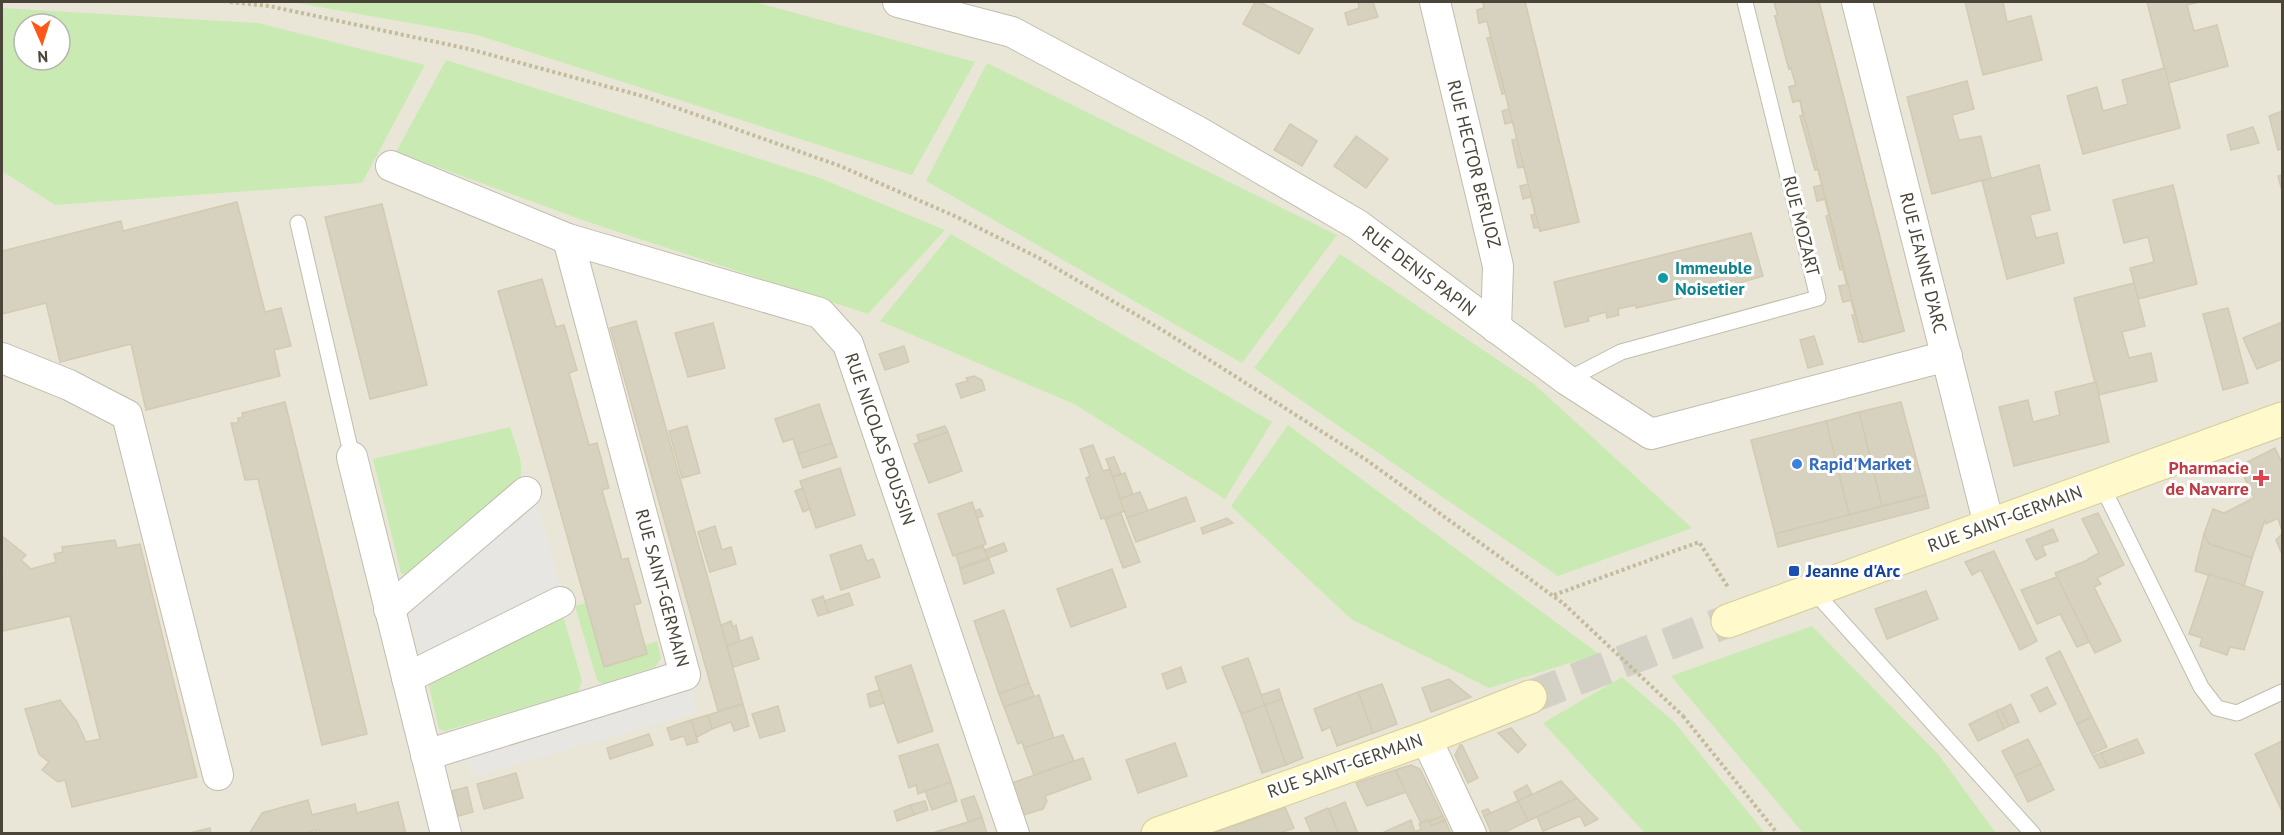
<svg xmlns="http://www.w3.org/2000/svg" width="2284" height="835" font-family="'PT Sans',sans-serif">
  <rect width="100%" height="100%" fill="#f5f3ea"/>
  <path fill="#e9e6d8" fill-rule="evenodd" d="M2 2H2282V833H2ZM24 24H60V60H24Z"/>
  <g fill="#caeab3" fill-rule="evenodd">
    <polygon points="292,2 755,2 975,62 912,175 477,35"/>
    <path d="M2 8 258 23 425 65 362 183 55 205 2 171ZM24 24H60V60H24Z"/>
    <polygon points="446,60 820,178 945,230 868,314 588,222 396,152"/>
    <polygon points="987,63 1337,235 1242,363 926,181"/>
    <polygon points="951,234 1272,422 1225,499 1076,405 880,321"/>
    <polygon points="1340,254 1534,384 1692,528 1558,576 1254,368"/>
    <polygon points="1288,425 1599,654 1489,688 1351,619 1231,506"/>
    <path d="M510 427C515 444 527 467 518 484L408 577 401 573 373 459Z"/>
    <polygon points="586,603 604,667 647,654 645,645 657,641 661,658 655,667 602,684 597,680 575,606"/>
    <polygon points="562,612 582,681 578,692 445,731 439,729 427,678"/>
    <polygon points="1812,626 1938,754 1996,833 1803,833 1671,676"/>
    <polygon points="1622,677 1674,722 1765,833 1645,833 1543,723"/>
  </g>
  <g fill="#e7e6e2">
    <polygon points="535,494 561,590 421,660 406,602"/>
    <polygon points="691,688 697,712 472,777 465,753"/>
  </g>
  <g fill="#d7d1bf" stroke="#d3cab2" stroke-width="1.5">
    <polygon points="1255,2 1260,2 1313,29 1299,54 1243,24"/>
    <polygon points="1358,2 1373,2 1378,17 1348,25 1345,13 1359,8"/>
    <polygon points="1483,2 1525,2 1579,222 1540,231 1539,227 1534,228 1531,215 1535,214 1531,197 1523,199 1520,186 1528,184 1524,167 1518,168 1512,140 1517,139 1513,122 1505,124 1504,119 1502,111 1509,109 1506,93 1502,94 1487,38 1491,37 1487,21 1479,23 1477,10 1484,8"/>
    <polygon points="1483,2 1525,2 1579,222 1540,231 1487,21 1479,23 1477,10 1484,8"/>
    <polygon points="1774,2 1819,2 1904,331 1859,342 1852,315 1855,315 1851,300 1843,302 1839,286 1847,285 1825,199 1817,201 1814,187 1822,185 1818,169 1815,170 1800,116 1803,115 1800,100 1793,102 1789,87 1796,85 1791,68 1789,69 1775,16 1778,15"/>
    <polygon points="1774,2 1819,2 1904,331 1863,342 1851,300 1843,302 1839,286 1847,285 1825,199 1817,201 1814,187 1822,185 1818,169 1815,170 1800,116 1803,115 1800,100 1793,102 1789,87 1796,85 1791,68 1789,69 1775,16 1778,15"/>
    <polygon points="1774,2 1819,2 1904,331 1863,342 1800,100 1793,102 1789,87 1796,85 1791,68 1789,69 1775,16 1778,15"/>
    <polygon points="1965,2 2003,2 2007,22 2031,16 2042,60 1983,75"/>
    <polygon points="2147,2 2199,2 2187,5 2194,31 2217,25 2228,66 2168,83"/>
    <polygon points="2165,68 2180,128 2083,154 2067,96 2097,87 2103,111 2128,104 2122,80"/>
    <polygon points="1967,81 1974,109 1952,115 1959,140 1981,136 1991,178 1932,194 1907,97"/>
    <polygon points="2282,111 2282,149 2278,150 2269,116"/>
    <polygon points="1290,124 1317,141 1302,166 1274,150"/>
    <polygon points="2253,127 2259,143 2231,150 2227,135"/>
    <polygon points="1356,136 1388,159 1366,188 1334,166"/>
    <polygon points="2039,165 2050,210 2030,215 2036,238 2057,233 2064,263 2007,279 1982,181"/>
    <polygon points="2282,175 2282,191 2278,176"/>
    <polygon points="2173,185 2197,284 2138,299 2130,268 2154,262 2148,237 2124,243 2113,200"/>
    <polygon points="237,202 265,312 281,308 291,346 274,350 280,376 146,410 131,344 60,362 46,303 2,314 2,251 121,221 123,231"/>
    <polygon points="382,204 427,385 370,399 325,217"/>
    <polygon points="1829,215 1843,269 1840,270 1826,216"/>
    <polygon points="1751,233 1763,276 1736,284 1735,280 1717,285 1718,292 1706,294 1704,286 1687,291 1689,296 1636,308 1636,305 1618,309 1619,315 1607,318 1606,312 1588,317 1589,321 1565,327 1554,282"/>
    <polygon points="542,279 556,327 564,325 577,370 569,373 589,445 597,443 609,488 602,490 622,560 628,558 641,603 634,605 647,654 604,667 498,291"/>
    <polygon points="2134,283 2145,326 2122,332 2129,358 2151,353 2157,381 2098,395 2074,298"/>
    <polygon points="2228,308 2248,383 2223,390 2203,314"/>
    <polygon points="636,321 743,704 718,711 610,328"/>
    <polygon points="2282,322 2282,359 2257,369 2243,338"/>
    <polygon points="713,323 725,368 688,377 675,333"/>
    <polygon points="1814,336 1823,364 1808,368 1800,340"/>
    <polygon points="904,346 909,362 885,370 879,354"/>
    <polygon points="974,376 982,380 985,390 961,398 956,384 968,381 966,378"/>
    <polygon points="2096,382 2109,442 2014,466 1999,407 2028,400 2033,422 2060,415 2055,392"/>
    <polygon points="285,402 367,734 322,745 258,479 245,480 231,423 238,423 238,418 243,417 242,413"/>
    <polygon points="1901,402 1926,495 1882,506 1859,412"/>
    <polygon points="819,404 832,443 798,454 793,439 783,442 775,419"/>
    <polygon points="1859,412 1882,506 1849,515 1826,421"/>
    <polygon points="1826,421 1849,515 1775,534 1751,440"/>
    <polygon points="687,426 700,473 682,478 669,431"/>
    <polygon points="945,426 948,432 919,442 917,435"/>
    <polygon points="948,432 962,471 929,483 914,444"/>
    <polygon points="832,443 837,457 803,468 798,454"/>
    <polygon points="1093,445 1103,471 1110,469 1125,511 1101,519 1086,478 1090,476 1080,449"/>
    <polygon points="2275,448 2282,463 2282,531 2278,518 2266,524 2265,520 2252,558 2209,544 2204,534 2213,509 2224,513 2254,498 2239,466"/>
    <polygon points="1114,457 1121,474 1113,477 1106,459"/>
    <polygon points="840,468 855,515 816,528 800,481"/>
    <polygon points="1125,473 1133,494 1120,499 1113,477"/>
    <polygon points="803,488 810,509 803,512 795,491"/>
    <polygon points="1140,492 1148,511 1127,518 1120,499"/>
    <polygon points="1926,495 1929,508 1778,547 1775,534"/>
    <polygon points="1186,497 1195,521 1136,542 1127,518"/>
    <polygon points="972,502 986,544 953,556 938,514"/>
    <polygon points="980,509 983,516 977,518 975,511"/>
    <polygon points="2098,513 2124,565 2097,578 2101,584 2094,587 2121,641 2095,653 2055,573 2088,560 2088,559 2099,553 2082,519"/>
    <polygon points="1121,514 1140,562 1123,568 1105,519"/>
    <polygon points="1227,518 1233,523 1203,534 1201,528"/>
    <polygon points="715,526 722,550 731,547 736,564 710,572 698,532"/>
    <polygon points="2053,529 2058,541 2042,546 2046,555 2036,560 2026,540"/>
    <polygon points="2204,534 2209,544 2252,558 2244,586 2195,571"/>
    <polygon points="2282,534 2282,554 2276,540"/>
    <polygon points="2,536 26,555 21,560 31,569 56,562 54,554 63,552 62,547 115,540 117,548 140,544 197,777 72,807 65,780 58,782 42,770 49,762 39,754 25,709 60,700 77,722 86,742 100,739 70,616 3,631"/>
    <polygon points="1004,543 1007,551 988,558 985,550"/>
    <polygon points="861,545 867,561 873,559 880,577 841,590 830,555"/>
    <polygon points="983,546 988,558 960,568 956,555"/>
    <polygon points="1994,551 2037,641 2020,650 1981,570 1972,575 1965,562"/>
    <polygon points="989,559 994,573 964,584 960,569"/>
    <polygon points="1112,569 1126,607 1071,627 1057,589"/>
    <polygon points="2209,574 2263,592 2244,650 2230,647 2227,655 2200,646 2202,638 2189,634"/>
    <polygon points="2057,577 2089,642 2077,647 2060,614 2037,624 2021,590"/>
    <polygon points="1926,591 1938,619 1887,639 1875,609"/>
    <polygon points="849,593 853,605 828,613 824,601"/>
    <polygon points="823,596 828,613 818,616 812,600"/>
    <polygon points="1004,610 1029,683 999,694 974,621"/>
    <polygon points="731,621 733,627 736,625 740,641 727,646 721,625"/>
    <polygon points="752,637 759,659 733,667 727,646"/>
    <polygon points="2060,651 2092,717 2077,724 2046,658"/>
    <polygon points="1248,658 1265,705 1241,714 1222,667"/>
    <polygon points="911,665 933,731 898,743 875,677"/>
    <polygon points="1181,667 1186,682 1167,689 1162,674"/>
    <polygon points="1449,679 1471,697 1431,712 1422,688"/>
    <polygon points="1029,683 1034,696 1004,707 999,694"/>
    <polygon points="1382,684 1397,724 1373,733 1358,692"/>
    <polygon points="2047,687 2056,704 2040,712 2031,695"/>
    <polygon points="1279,689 1282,699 1265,705 1261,695"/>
    <polygon points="880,690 884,703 870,707 867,694"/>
    <polygon points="1358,692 1373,733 1337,746 1330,727 1322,731 1314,709"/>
    <polygon points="1039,695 1054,738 1024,748 1022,742 1018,744 1004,707"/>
    <polygon points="1282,699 1303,758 1286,765 1265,705"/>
    <polygon points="743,704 749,726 734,731 731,722 712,729 708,715"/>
    <polygon points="2011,704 2019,722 2009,726 2001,709"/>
    <polygon points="1265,705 1286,765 1262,773 1241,714"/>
    <polygon points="778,706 785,731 760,738 752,714"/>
    <polygon points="2001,709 2009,726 2004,729 1996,711"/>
    <polygon points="1996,711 2004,729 1978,741 1969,724"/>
    <polygon points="708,715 712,729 697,737 691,720"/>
    <polygon points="2092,717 2107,747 2092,754 2077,724"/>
    <polygon points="691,720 698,742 687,745 684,736 671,740 667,728"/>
    <polygon points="1511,728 1526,745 1518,753 1498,733"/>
    <polygon points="649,734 653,745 610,759 607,748"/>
    <polygon points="1063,735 1074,761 1034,775 1024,748"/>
    <polygon points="2028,739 2041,764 2015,776 2002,751"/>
    <polygon points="2137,739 2144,753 2107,766 2101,753"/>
    <polygon points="2282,741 2282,811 2255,754"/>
    <polygon points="1175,743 1187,776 1138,793 1126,760"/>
    <polygon points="938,744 951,782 918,794 916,785 909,788 899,756"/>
    <polygon points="1460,745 1462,745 1478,778 1468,783 1455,755"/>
    <polygon points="2101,753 2107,766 2100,768 2093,756"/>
    <polygon points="1083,758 1091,779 1045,796 1047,801 1043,809 1023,815 1012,783"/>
    <polygon points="2041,764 2054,790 2028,802 2015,776"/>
    <polygon points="1411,765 1420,769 1443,816 1421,823 1395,770"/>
    <polygon points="1395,770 1406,792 1367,806 1356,783"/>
    <polygon points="516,773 523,798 484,809 477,784"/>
    <polygon points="1561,781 1577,798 1528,821 1518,801"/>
    <polygon points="951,782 957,801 932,810 925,791"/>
    <polygon points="1527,785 1532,794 1518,801 1514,792"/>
    <polygon points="467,787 473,812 458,816 452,791"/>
    <polygon points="974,796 982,817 968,822 961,800"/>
    <polygon points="1577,798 1598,819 1585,826 1580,816 1543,831 1537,817"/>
    <polygon points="308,800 312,815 355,804 357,813 398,802 406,834 316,834 316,830 304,834 249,834 262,813"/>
    <polygon points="925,801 928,810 914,815 910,805"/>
    <polygon points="1518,801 1528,821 1501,834 1492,834 1484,816"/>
    <polygon points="1345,802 1358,834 1339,834 1329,809"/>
    <polygon points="910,805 914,815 897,821 894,811"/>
    <polygon points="1285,807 1294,828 1277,834 1209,834"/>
    <polygon points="1328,808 1339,834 1312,834 1305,818"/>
    <polygon points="1488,809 1491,813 1484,816 1482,811"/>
    <polygon points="1443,816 1445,820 1431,826 1429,822"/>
    <polygon points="982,817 987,834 929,834 968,822"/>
    <polygon points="1411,820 1415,832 1421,829 1419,824 1428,820 1431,826 1445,820 1451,834 1380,834"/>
    <polygon points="210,828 211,834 186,834"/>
  </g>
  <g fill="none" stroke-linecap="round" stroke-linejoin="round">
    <polyline stroke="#d3d0c6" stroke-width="33" stroke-dasharray="33 16" stroke-linecap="butt" points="1530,697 1728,621"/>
    <defs>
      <g id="lane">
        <polyline points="298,223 352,457"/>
        <polyline points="1567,380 1621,352 1818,298 1745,2"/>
        <polyline points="2101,484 2201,687 2217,708 2237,713 2282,692"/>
        <polyline points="1812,589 2033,834"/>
      </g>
      <g id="street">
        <polyline points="898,2 1012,32 1197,131 1358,225 1567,380 1651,434 1947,356"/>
        <polyline points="1435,2 1498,266 1496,328"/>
        <polyline points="1857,2 1989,525"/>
        <polyline points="391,166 568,239 820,313 848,344 1014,834"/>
        <polyline points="2,358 69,385 127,415 218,775"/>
        <polyline points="352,457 446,834"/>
        <polyline points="389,609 526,492"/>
        <polyline points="407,678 560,602"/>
        <polyline points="1426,738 1471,834"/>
        <polyline points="426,755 685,675 568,239"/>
      </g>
      <g id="secondary">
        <polyline points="1728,621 2282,419"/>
        <polyline points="1158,834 1426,738 1530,697"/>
      </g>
    </defs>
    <use href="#lane" stroke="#c1bdac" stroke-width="17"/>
    <use href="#street" stroke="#c1bdac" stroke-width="32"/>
    <use href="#secondary" stroke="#d6cd9a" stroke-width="35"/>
    <g stroke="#c4bb9d" stroke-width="4" stroke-dasharray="3 3" stroke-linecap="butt">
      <polyline points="230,2 269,6 469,49 646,97 840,166 957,217 1039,258 1164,331 1368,461 1564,604"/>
      <polyline points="1554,595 1699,542 1728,587"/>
      <polyline points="1683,716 1778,834"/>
    </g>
    <use href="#lane" stroke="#fff" stroke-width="15"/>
    <use href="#street" stroke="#fff" stroke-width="30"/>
    <use href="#secondary" stroke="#fff9cb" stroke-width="33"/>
    <polyline stroke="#c4bb9d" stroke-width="4" stroke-dasharray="3 3" stroke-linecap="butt" points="1564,604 1683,716"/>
  </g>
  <circle fill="#0f9aa8" stroke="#fff" stroke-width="2" cx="1663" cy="278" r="6"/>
  <circle fill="#3f7fe0" stroke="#fff" stroke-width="2" cx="1797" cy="464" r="6"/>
  <path fill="#e0444e" stroke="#fff" stroke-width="2" d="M2258 469h6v6h6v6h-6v6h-6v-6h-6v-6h6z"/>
  <rect fill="#1a4fb4" stroke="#fff" stroke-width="2" x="1788" y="565" width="12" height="12" rx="3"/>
  <g text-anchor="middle" stroke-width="6" stroke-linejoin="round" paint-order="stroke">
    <g font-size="18" fill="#4a4538" stroke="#fff">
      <text transform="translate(1474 164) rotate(76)" y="6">RUE HECTOR BERLIOZ</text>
      <text transform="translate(1801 226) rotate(76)" y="6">RUE MOZART</text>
      <text transform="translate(1923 263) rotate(76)" y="6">RUE JEANNE D'ARC</text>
      <text transform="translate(1419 271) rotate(37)" y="6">RUE DENIS PAPIN</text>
      <text transform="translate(880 439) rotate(71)" y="6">RUE NICOLAS POUSSIN</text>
      <text transform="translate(2005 519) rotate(-20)" y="6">RUE SAINT-GERMAIN</text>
      <text transform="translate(662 588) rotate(75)" y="6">RUE SAINT-GERMAIN</text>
      <text transform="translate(1345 766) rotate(-19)" y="6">RUE SAINT-GERMAIN</text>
    </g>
    <g font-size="18" font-weight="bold" fill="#0d838f" stroke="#fff" text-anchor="start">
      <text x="1675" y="274">Immeuble<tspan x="1675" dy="21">Noisetier</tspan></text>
    </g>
    <g font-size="18" font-weight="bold" fill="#366cbe" stroke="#fff" text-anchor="start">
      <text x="1809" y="470">Rapid'Market</text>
    </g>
    <g font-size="18" font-weight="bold" fill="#be3a42" stroke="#fff" text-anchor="end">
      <text x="2249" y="474">Pharmacie<tspan x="2249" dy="21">de Navarre</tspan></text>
    </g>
    <g font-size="18" font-weight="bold" fill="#164399" stroke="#fff" text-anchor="start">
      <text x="1806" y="577">Jeanne d'Arc</text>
    </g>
  </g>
  <rect width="2284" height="835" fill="none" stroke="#4a4538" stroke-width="6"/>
  <g transform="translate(42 42) rotate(177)"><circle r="28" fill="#ffffff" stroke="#b7b5af" stroke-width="1.5"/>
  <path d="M0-4.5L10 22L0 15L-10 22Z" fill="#fe5718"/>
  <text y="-9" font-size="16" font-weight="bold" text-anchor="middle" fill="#4a4538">N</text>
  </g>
</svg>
